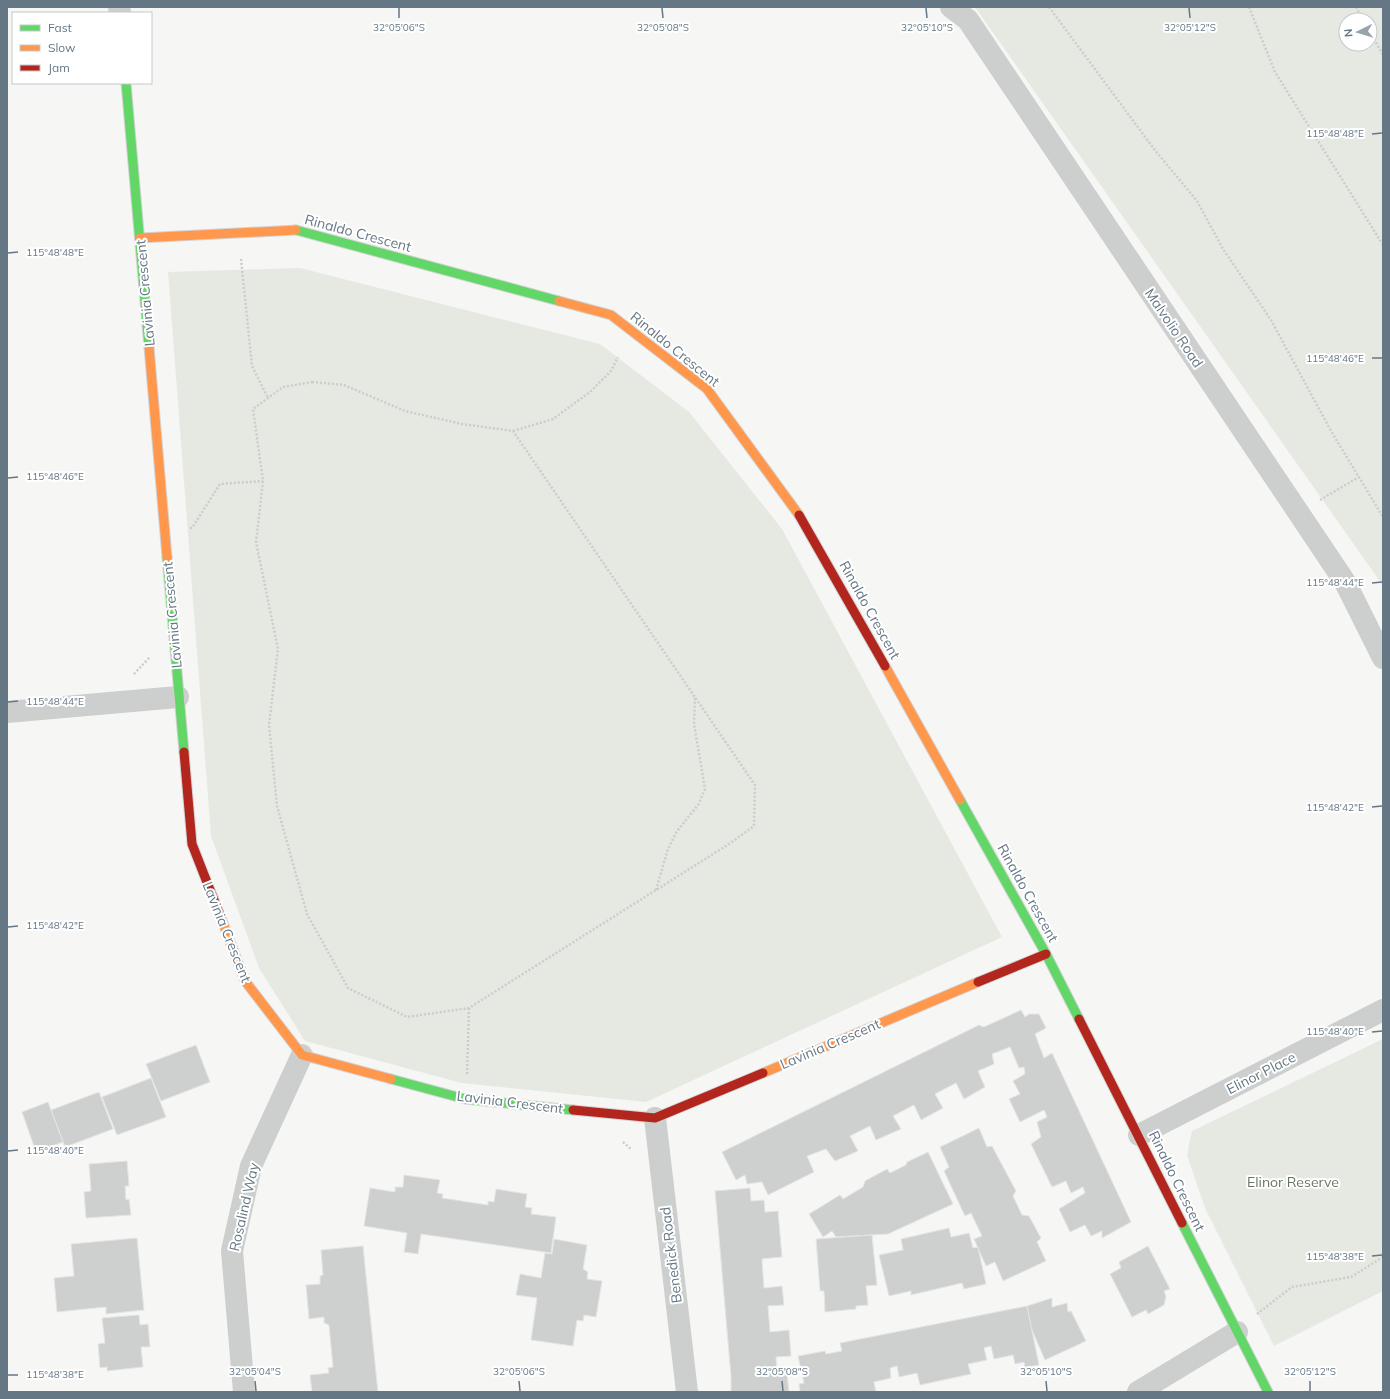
<svg xmlns="http://www.w3.org/2000/svg" width="1390" height="1399" font-family="Mulish,sans-serif">
  <rect width="100%" height="100%" fill="#f6f6f4"/>
  <g fill="#e6e9e2" fill-rule="evenodd">
    <path d="M975 7H1383V588L1379 580ZM1346 20H1370V44H1346Z"/>
    <polygon points="300,268 600,344 689,412 782,529 1002,937 646,1102 462,1083 305,1041 259,968 211,836 168,272"/>
    <polygon points="1383,1039 1383,1291 1274,1346 1205,1208 1187,1155 1192,1131"/>
  </g>
  <g fill="#ced0d0" stroke="#e5e5e4">
    <polygon points="1021,1010 1025,1017 1029,1014 1039,1014 1046,1028 1035,1034 1044,1058 1052,1053 1131,1222 1102,1238 1102,1231 1091,1236 1085,1225 1070,1232 1059,1209 1085,1193 1083,1187 1071,1193 1066,1181 1052,1187 1031,1144 1041,1137 1037,1122 1047,1117 1044,1110 1020,1122 1009,1099 1020,1094 1013,1081 1025,1074 1024,1067 1019,1068 1010,1047 992,1054 994,1064 978,1071 985,1087 964,1099 956,1083 935,1094 943,1108 921,1120 914,1105 893,1116 901,1129 876,1140 870,1126 850,1136 858,1151 835,1161 826,1149 807,1156 814,1172 768,1195 762,1182 747,1184 745,1175 736,1180 722,1152 979,1025 984,1027"/>
    <polygon points="196,1045 210,1082 161,1101 146,1064"/>
    <polygon points="151,1078 166,1117 117,1135 102,1097"/>
    <polygon points="99,1092 113,1129 65,1147 51,1110"/>
    <polygon points="48,1102 63,1142 36,1152 22,1112"/>
    <polygon points="979,1128 987,1147 992,1146 1016,1191 1013,1196 1022,1215 1029,1216 1041,1238 1037,1242 1046,1261 1003,1281 995,1262 986,1266 974,1239 982,1236 971,1213 965,1216 944,1171 949,1167 940,1147"/>
    <polygon points="928,1152 953,1204 888,1234 836,1237 832,1231 823,1237 809,1214 840,1195 843,1199 863,1187 865,1181 887,1169 890,1173 906,1165 907,1162"/>
    <polygon points="127,1161 129,1186 125,1186 126,1200 129,1199 131,1215 86,1218 84,1192 91,1191 89,1164"/>
    <polygon points="404,1175 440,1180 437,1193 443,1194 442,1198 488,1205 488,1201 494,1202 496,1189 527,1194 525,1207 532,1208 531,1214 556,1217 551,1253 421,1234 418,1254 404,1252 407,1233 364,1226 370,1188 395,1192 395,1187 403,1187"/>
    <polygon points="750,1188 751,1201 764,1200 765,1212 778,1211 782,1257 762,1259 764,1288 782,1286 784,1305 768,1306 770,1332 789,1330 791,1356 776,1357 777,1372 787,1374 789,1392 731,1392 731,1377 715,1191"/>
    <polygon points="949,1228 951,1237 969,1233 973,1248 978,1247 986,1284 964,1289 962,1283 911,1295 911,1291 889,1296 879,1255 903,1250 901,1239"/>
    <polygon points="872,1235 877,1285 866,1286 868,1305 856,1306 856,1309 825,1312 824,1291 820,1291 816,1239"/>
    <polygon points="137,1238 144,1310 106,1314 106,1307 57,1312 54,1278 74,1276 71,1244"/>
    <polygon points="554,1239 587,1245 583,1269 588,1272 587,1279 602,1281 596,1317 584,1315 583,1321 577,1320 573,1346 531,1340 537,1298 516,1295 520,1274 541,1278 545,1253 552,1254"/>
    <polygon points="363,1246 378,1392 312,1392 310,1375 329,1373 328,1368 333,1367 329,1325 324,1323 324,1317 309,1319 306,1285 320,1284 320,1276 323,1275 321,1250"/>
    <polygon points="1148,1246 1170,1289 1164,1291 1166,1296 1164,1305 1148,1314 1146,1310 1132,1317 1110,1274 1121,1268 1119,1262"/>
    <polygon points="1052,1298 1052,1307 1067,1303 1068,1312 1071,1311 1086,1341 1045,1360 1031,1328 1027,1306"/>
    <polygon points="1027,1306 1039,1365 1025,1368 1024,1362 1015,1364 1013,1355 994,1359 991,1346 984,1348 987,1360 968,1364 971,1374 920,1385 917,1373 899,1377 897,1366 890,1368 891,1378 874,1382 876,1392 800,1392 799,1384 804,1383 798,1356 825,1351 826,1354 842,1351 840,1343"/>
    <polygon points="139,1315 140,1325 148,1324 150,1347 141,1347 143,1367 107,1371 107,1367 100,1368 98,1344 105,1343 102,1318"/>
  </g>
  <g fill="none" stroke-linecap="round" stroke-linejoin="round">
    <defs>
      <g id="fast">
        <polyline points="126,83 149,347"/>
        <polyline points="296,230 559,301"/>
        <polyline points="167,557 184,752"/>
        <polyline points="960,800 1046,954 1079,1019"/>
        <polyline points="391,1079 465,1099 573,1110"/>
        <polyline points="1182,1223 1268,1392"/>
      </g>
      <g id="slow">
        <polyline points="140,238 296,230"/>
        <polyline points="559,301 611,315 707,389 799,515"/>
        <polyline points="149,347 167,557"/>
        <polyline points="885,666 960,800"/>
        <polyline points="221,918 245,981 302,1055 391,1079"/>
        <polyline points="763,1073 978,982"/>
      </g>
      <g id="jam">
        <polyline points="799,515 885,666"/>
        <polyline points="184,752 192,844 221,918"/>
        <polyline points="978,982 1046,954"/>
        <polyline points="1079,1019 1182,1223"/>
        <polyline points="573,1110 655,1118 763,1073"/>
      </g>
    </defs>
    <use href="#fast" stroke="#d3d4d5" stroke-width="11"/>
    <use href="#slow" stroke="#d3d4d5" stroke-width="11"/>
    <use href="#jam" stroke="#d3d4d5" stroke-width="11"/>
    <g stroke="#ccc" stroke-width="2.5" stroke-dasharray="2 2" stroke-linecap="butt">
      <polyline points="1049,7 1154,149 1197,201 1223,249 1271,320 1331,431 1383,517"/>
      <polyline points="1249,7 1275,72 1383,245"/>
      <polyline points="1356,7 1363,20"/>
      <polyline points="1370,32 1383,55"/>
      <polyline points="241,259 252,366 268,398"/>
      <polygon points="312,382 344,385 405,411 462,424 513,431 755,785 754,826 729,844 469,1008 407,1017 348,988 307,914 277,806 269,725 278,649 256,542 263,481 253,409 283,387"/>
      <polyline points="513,431 553,419 590,392 611,371 618,357"/>
      <polyline points="1320,500 1359,477"/>
      <polyline points="190,528 192,528 220,484 263,481"/>
      <polyline points="134,674 150,657"/>
      <polyline points="656,890 668,849 677,831 698,805 705,789 694,724 695,697"/>
      <polyline points="467,1074 469,1008"/>
      <polyline points="623,1142 632,1150"/>
      <polyline points="1257,1314 1292,1287 1351,1277 1383,1257"/>
    </g>
    <g stroke="#cdcfcf" stroke-width="22">
      <polyline points="119,7 120,13"/>
      <polyline points="951,7 968,20 1345,582 1383,658"/>
      <polyline points="7,712 178,697"/>
      <polyline points="655,1118 687,1392"/>
      <polyline points="1139,1135 1383,1010"/>
      <polyline points="244,1392 232,1251 251,1166 302,1055"/>
      <polyline points="1138,1392 1237,1332"/>
    </g>
    <use href="#fast" stroke="#63d668" stroke-width="9"/>
    <use href="#slow" stroke="#ff974d" stroke-width="9"/>
    <use href="#jam" stroke="#b3261e" stroke-width="9"/>
  </g>
  <path fill="none" stroke="#657785" stroke-width="1.5" d="M399 8V18M662 8 663 18M926 8 927 18M1189 8 1190 18M1372 134 1382 133M8 253 18 252M1372 358H1382M8 478 18 477M1372 583 1382 582M8 702 18 701M1372 807 1382 806M8 927 18 926M1372 1032 1382 1031M8 1151 18 1150M1372 1256 1382 1255M8 1375H18M255 1381 256 1391M519 1381 520 1391M782 1381 783 1391M1046 1381 1047 1391M1310 1381V1391"/>
  <g text-anchor="middle" stroke-width="4" stroke-linejoin="round" paint-order="stroke">
    <g font-size="14" fill="#657785" stroke="#fff">
      <text transform="translate(358 233) rotate(15)" y="5">Rinaldo Crescent</text>
      <text transform="translate(145 293) rotate(-95)" y="5">Lavinia Crescent</text>
      <text transform="translate(1174 328) rotate(56)" y="5">Malvolio Road</text>
      <text transform="translate(675 349) rotate(39)" y="5">Rinaldo Crescent</text>
      <text transform="translate(870 610) rotate(61)" y="5">Rinaldo Crescent</text>
      <text transform="translate(172 615) rotate(-95)" y="5">Lavinia Crescent</text>
      <text transform="translate(1028 893) rotate(61)" y="5">Rinaldo Crescent</text>
      <text transform="translate(227 932) rotate(68)" y="5">Lavinia Crescent</text>
      <text transform="translate(830 1044) rotate(-23)" y="5">Lavinia Crescent</text>
      <text transform="translate(1261 1073) rotate(-27)" y="5">Elinor Place</text>
      <text transform="translate(510 1102) rotate(7)" y="5">Lavinia Crescent</text>
      <text transform="translate(1177 1181) rotate(64)" y="5">Rinaldo Crescent</text>
      <text transform="translate(244 1207) rotate(-77)" y="5">Rosalind Way</text>
      <text transform="translate(671 1255) rotate(-97)" y="5">Benedick Road</text>
    </g>
    <g font-size="14" fill="#657760" stroke="#fff">
      <text x="1293" y="1187">Elinor Reserve</text>
    </g>
  </g>
  <g font-size="10" text-anchor="middle" fill="#657785" stroke="#fff" stroke-width="4" stroke-linejoin="round" paint-order="stroke">
    <text x="399" y="31">32°05'06"S</text>
    <text x="663" y="31">32°05'08"S</text>
    <text x="927" y="31">32°05'10"S</text>
    <text x="1190" y="31">32°05'12"S</text>
    <text x="1335" y="137">115°48'48"E</text>
    <text x="55" y="256">115°48'48"E</text>
    <text x="1335" y="362">115°48'46"E</text>
    <text x="55" y="480">115°48'46"E</text>
    <text x="1335" y="586">115°48'44"E</text>
    <text x="55" y="705">115°48'44"E</text>
    <text x="1335" y="811">115°48'42"E</text>
    <text x="55" y="929">115°48'42"E</text>
    <text x="1335" y="1035">115°48'40"E</text>
    <text x="55" y="1154">115°48'40"E</text>
    <text x="1335" y="1260">115°48'38"E</text>
    <text x="255" y="1375">32°05'04"S</text>
    <text x="519" y="1375">32°05'06"S</text>
    <text x="782" y="1375">32°05'08"S</text>
    <text x="1046" y="1375">32°05'10"S</text>
    <text x="1310" y="1375">32°05'12"S</text>
    <text x="55" y="1378">115°48'38"E</text>
  </g>
  <rect width="1390" height="1399" fill="none" stroke="#657785" stroke-width="16"/>
  <rect x="12" y="12" width="140" height="72" fill="#ffffff" stroke="#c1c9ce"/>
  <rect x="20" y="25" width="20" height="6" fill="#63d668" stroke="#c1c9ce"/>
  <text x="48" y="32" font-size="12" fill="#657785">Fast</text>
  <rect x="20" y="45" width="20" height="6" fill="#ff974d" stroke="#c1c9ce"/>
  <text x="48" y="52" font-size="12" fill="#657785">Slow</text>
  <rect x="20" y="65" width="20" height="6" fill="#b3261e" stroke="#c1c9ce"/>
  <text x="48" y="72" font-size="12" fill="#657785">Jam</text>
  <g transform="translate(1358 32) rotate(265)"><circle r="19" fill="#ffffff" stroke="#c1c9ce"/>
  <path d="M0-3L7 15L0 10L-7 15Z" fill="#98a3ac"/>
  <text y="-6" font-size="11" font-weight="bold" text-anchor="middle" fill="#657785">N</text>
  </g>
</svg>
